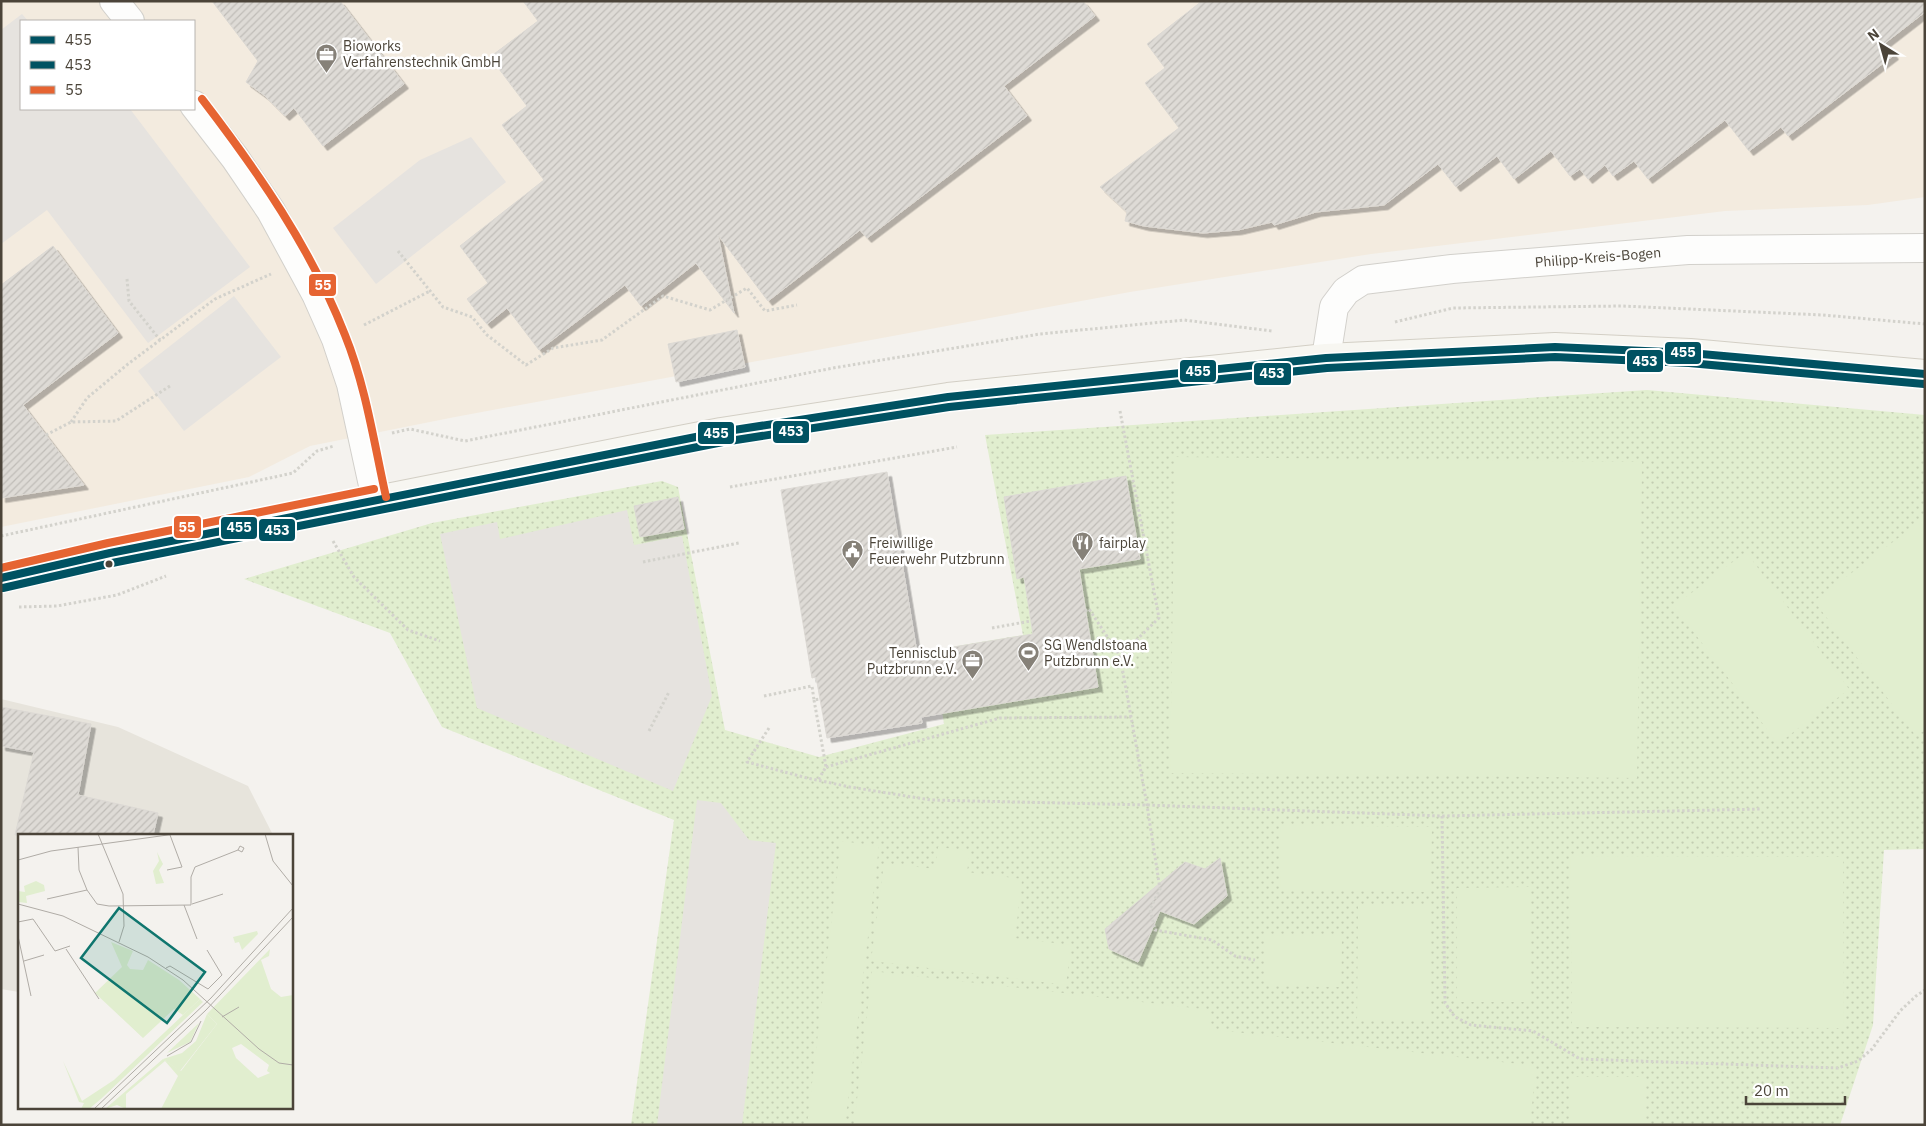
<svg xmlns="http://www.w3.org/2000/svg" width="1926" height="1126" font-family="'IBM Plex Sans',sans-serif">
  <defs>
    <pattern id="green-dots" width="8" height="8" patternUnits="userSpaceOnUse" patternTransform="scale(1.25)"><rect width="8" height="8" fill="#e1eecf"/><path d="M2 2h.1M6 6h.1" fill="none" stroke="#c3cdb2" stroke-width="1.8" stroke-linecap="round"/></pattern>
    <pattern id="building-hatch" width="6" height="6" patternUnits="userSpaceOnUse" patternTransform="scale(1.25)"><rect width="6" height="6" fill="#dedbd6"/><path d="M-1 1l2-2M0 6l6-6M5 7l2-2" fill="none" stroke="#c0bdb8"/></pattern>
    <filter id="shadow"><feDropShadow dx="4.5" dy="4.5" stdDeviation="0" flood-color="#0004"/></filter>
  </defs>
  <rect width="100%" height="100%" fill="#f4f2ee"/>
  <polygon fill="#e7e4dc" points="1,699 118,727 248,786 273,835 19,835 19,992 1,989"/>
  <path fill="#f3ebdf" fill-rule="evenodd" d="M1 1H1925V197L1868 205 1725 211 1371 254 1130 292 455 417 310 446 249 477 1 527ZM21 21H194V109H21Z"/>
  <polygon fill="url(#green-dots)" points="1647,390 1925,415 1925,849 1884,850 1873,1025 1840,1125 631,1125 674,820 442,727 390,633 244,579 432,523 662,481 678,487 725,730 819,757 944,724 933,650 1023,635 985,435"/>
  <g fill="#e1eecf">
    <polygon points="1175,457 1642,462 1637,778 1170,773"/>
    <polygon points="1925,518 1925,730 1916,736 1814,601"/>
    <polygon points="1746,552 1849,689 1778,744 1674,606"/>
    <polygon points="1281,825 1432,827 1430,892 1280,890"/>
    <polygon points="841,841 879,846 845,1125 807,1125"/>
    <polygon points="938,847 970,851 967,872 1022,879 1015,938 1071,945 1066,985 871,961 884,863 935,869"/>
    <polygon points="1570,856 1843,857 1844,1028 1572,1027"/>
    <polygon points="1530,887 1530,1002 1457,1002 1457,888"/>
    <polygon points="1358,906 1430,906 1430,1020 1357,1021"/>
    <polygon points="1265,935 1342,936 1341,987 1264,986"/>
    <polygon points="872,971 1211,1010 1209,1029 1536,1066 1530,1125 854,1125"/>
    <rect x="1570" y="1077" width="75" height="48"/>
  </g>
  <g fill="#e6e3df">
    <polygon points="22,14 28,21 21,21 21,109 130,109 250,267 148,343 47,210 1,244 1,30"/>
    <polygon points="471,137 506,182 376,284 333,228 420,160"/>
    <polygon points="234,296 281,357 184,431 138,371"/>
    <polygon points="627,510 634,545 682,536 712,696 673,791 477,708 440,534 497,522 500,539"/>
    <polygon points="697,800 721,803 749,840 776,843 742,1125 657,1125"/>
  </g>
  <g fill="url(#building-hatch)" stroke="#dcd9d4" filter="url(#shadow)">
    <polygon points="212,1 340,1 404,84 323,146 294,108 285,116 264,95 246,82 258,61"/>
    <polygon points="523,1 1083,1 1095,16 1004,86 1027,116 867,238 860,230 768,301 718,235 734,313 696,263 641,306 625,285 539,350 507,308 487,324 476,311 467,299 488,283 460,246 544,180 502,125 527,106 490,57 538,21"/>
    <polygon points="1202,1 1925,1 1925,12 1885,43 1894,55 1788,136 1781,127 1749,151 1725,120 1648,179 1634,161 1613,176 1605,165 1588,179 1580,169 1570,176 1551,151 1514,179 1497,156 1456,187 1438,164 1384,205 1316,212 1274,225 1272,222 1238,230 1203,233 1144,226 1125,221 1127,212 1100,187 1179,128 1145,83 1165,68 1147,44"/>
    <polygon points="53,246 118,333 23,405 84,485 1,498 1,285"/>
    <polygon points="737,330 745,367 676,382 668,344"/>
    <polygon points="887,472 917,653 1033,634 1024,577 1017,579 1004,497 1126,476 1140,559 1079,569 1098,687 921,717 922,723 827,738 816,677 812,678 781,490"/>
    <polygon points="678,497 684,529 640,537 634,506"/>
    <polygon points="1,707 91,724 78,795 158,813 153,835 15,835 34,752 1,746"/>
    <polygon points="1220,858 1227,896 1194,924 1160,911 1138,962 1109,949 1105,929 1185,862 1205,869"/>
  </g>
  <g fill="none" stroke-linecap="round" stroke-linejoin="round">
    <defs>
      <g id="street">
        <polyline points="114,1 130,21"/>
        <polyline points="194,105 235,158 271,211 316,294 336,339 351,384 376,499"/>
        <path id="s1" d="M1326 358 1334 307 1346 291 1363 280 1452 269 1688 250 1925 248"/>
      </g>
      <polyline id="secondary" points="1,578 110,553 649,446 721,432 948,397 1326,358 1555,347 1690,353 1925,374"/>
    </defs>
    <use href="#street" stroke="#d2d0cb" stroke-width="30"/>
    <use href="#secondary" stroke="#d3cfc5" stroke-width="30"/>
    <g stroke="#d3d2cc" stroke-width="3" stroke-dasharray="2.5 2.5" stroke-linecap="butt">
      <polyline points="398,251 443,307 472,317 487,335 526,365 553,348 602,340 663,296 710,310 747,288 765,311 797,305"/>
      <polyline points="127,279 129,301 160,340"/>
      <polyline points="1395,322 1453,308 1622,306 1823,315 1925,324"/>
      <polyline points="364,325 430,291"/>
      <polyline points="1120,411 1159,618 1120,656 1147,805 1160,889 1150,909 1155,930 1212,940 1235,956 1255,960"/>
      <polyline points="71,422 87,398 128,364 215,299 271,274"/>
      <polyline points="392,433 410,429 465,441 833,368 1040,334 1184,320 1272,331"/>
      <polyline points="46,435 71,422 116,421 170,386"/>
      <polyline points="730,487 957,447"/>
      <polyline points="1,536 293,473 317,451 334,446"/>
      <polyline points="333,541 354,577 408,630 440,641"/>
      <polyline points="643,562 739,543"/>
      <polyline points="19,607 57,606 117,595 166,576"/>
      <polyline points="1085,611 1089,609 1120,656"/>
      <polyline points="992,628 1031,621"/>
      <polyline points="764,696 812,686 814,700 820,699"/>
      <polyline points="814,700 826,767 818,780"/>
      <polyline points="769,728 747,762 807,778 850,787 931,800 1147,805 1442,816 1762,809"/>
      <polyline points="649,731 669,692"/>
      <polyline points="826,767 1000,718 1131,717"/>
      <polyline points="1442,816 1445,1003 1455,1017 1471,1025 1533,1031 1580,1059 1838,1068 1858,1061 1872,1049 1900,1011 1916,996 1925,990"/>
    </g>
    <use href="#street" stroke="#fdfdfc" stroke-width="28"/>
    <use href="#secondary" stroke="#f7f6f1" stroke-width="28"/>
    <defs>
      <polyline id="bus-1" points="1,578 110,553 721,432 948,397 1326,358 1555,347 1690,353 1925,374"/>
      <polyline id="bus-2" points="3,588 112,563 723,442 949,407 1327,368 1555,357 1689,363 1924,384"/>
      <g id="bus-3">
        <path d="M202 99C258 172 311 248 345 335 366 387 374 443 386 497"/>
        <polyline points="1,568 108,543 374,489"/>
      </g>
    </defs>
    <use href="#bus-1" stroke="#fff" stroke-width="11"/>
    <use href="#bus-2" stroke="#fff" stroke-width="11"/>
    <use href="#bus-3" stroke="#fff" stroke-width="11"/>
    <use href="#bus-1" stroke="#005262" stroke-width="8"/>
    <use href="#bus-2" stroke="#005262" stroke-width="8"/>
    <use href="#bus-3" stroke="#e66432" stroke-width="8"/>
  </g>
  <defs>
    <symbol id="office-pin" viewBox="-11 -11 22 30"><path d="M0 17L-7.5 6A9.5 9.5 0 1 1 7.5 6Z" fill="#868178" stroke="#fff"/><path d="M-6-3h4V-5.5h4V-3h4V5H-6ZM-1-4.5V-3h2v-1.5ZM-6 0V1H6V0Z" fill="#fff"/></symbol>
    <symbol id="restaurant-pin" viewBox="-11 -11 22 30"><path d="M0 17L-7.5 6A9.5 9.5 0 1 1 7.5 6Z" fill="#868178" stroke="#fff"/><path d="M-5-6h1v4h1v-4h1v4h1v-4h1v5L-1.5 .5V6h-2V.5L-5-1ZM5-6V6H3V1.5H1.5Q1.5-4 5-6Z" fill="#fff"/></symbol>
    <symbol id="civic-pin" viewBox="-11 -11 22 30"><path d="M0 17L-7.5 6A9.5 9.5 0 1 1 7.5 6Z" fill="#868178" stroke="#fff"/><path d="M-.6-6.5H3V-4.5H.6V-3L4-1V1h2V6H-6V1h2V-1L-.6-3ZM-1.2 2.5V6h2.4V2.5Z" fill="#fff"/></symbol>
    <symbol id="stadium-pin" viewBox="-11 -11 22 30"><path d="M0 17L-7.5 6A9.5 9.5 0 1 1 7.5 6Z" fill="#868178" stroke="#fff"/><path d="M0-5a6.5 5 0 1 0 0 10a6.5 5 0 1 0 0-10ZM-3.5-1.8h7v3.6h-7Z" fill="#fff"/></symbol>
  </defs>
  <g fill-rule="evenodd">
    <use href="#office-pin" x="314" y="42" width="25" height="34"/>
    <use href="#restaurant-pin" x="1070" y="530" width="25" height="34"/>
    <use href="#civic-pin" x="840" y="538" width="25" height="34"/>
    <use href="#stadium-pin" x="1016" y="640" width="25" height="34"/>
    <use href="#office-pin" x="960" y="648" width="25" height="34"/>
  </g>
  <circle fill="#4b4439" stroke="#fff" stroke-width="2" cx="109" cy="564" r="4.5"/>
  <g text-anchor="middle" stroke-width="5" stroke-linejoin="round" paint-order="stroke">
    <g font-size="14" fill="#4b4439" stroke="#fff" text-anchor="start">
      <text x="343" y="51">Bioworks<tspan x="343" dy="16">Verfahrenstechnik GmbH</tspan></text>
      <text x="869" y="548">Freiwillige<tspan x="869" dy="16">Feuerwehr Putzbrunn</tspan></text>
      <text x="1099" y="548">fairplay</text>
      <text x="1044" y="650">SG Wendlstoana<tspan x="1044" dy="16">Putzbrunn e.V.</tspan></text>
      <text x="957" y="658" text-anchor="end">Tennisclub<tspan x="957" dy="16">Putzbrunn e.V.</tspan></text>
    </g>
    <g font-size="14" fill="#4b4439" stroke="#fff">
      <text dy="5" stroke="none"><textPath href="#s1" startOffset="328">Philipp-Kreis-Bogen</textPath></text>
    </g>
  </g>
  <g transform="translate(18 834)">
    <rect width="275" height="275" fill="#f4f2ee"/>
    <path d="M139 18 145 30 141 36 146 49 138 50 135 37 141 27ZM239 97 240 100 224 116 221 108 217 109 215 103ZM93 108 115 117 109 131 112 135 125 136 130 126 161 146 182 165 165 181 156 175 125 204 77 159 104 133ZM189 180 199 190 162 237 145 225 164 219 178 207Z" fill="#e1eecf"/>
    <path d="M252 115 251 122 243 126 253 155 263 163 275 161V275H143L160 242 147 227 108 260V275L99 271 87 275 145 225 163 237 199 190 189 180ZM223 210 251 231 249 237 252 239 240 244 218 224 214 214ZM182 165 185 168 84 264 71 275H63L66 269 61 268 45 227 64 267 96 246ZM181 189 172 208 149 219Z" fill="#e1eecf" fill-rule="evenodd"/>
    <path d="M18 47 26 51 27 57 8 62 9 69 0 68V57L7 58 6 52Z" fill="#e1eecf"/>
    <path d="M138 134 159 149 148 163 127 147ZM110 139 117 147 116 154 134 173 128 180 138 190 125 203 85 165ZM139 173a7 7 0 1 1 14 0a7 7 0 1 1-14 0Z" fill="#e1eecf"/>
    <path fill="none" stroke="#b0aca6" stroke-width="1" d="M80 0 105 60 106 92 101 108M247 0 255 27 275 52M60 13 61 36 69 56 79 70 91 72 173 71V43L177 33 220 16 224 18 226 14 222 12 220 16M0 26 33 17 157 0M149 36 164 33 152 1M29 65 69 56M0 70 45 82 130 123 165 146 241 215 261 229 275 231M174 70 205 60M166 71 179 105M0 88 15 85 37 117 52 112M0 102 13 162M48 115 81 165M6 127 26 121M148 134 152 132 190 155 204 141 189 116M204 183 221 173M149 222 173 208 183 187M76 275 193 164 275 74M83 275 188 176 275 83"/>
    <path fill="#0f766e" fill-opacity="0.15" stroke="#0f766e" stroke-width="2.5" d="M101 74 187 138 149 189 63 124Z"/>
    <rect width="275" height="275" fill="none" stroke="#4b4439" stroke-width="2.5"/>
  </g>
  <g stroke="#fff" stroke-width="2">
    <rect x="308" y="273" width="29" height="24" rx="5" fill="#e66432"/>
    <rect x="1664" y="341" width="38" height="24" rx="5" fill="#005262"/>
    <rect x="1626" y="349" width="38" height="24" rx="5" fill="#005262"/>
    <rect x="1179" y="359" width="38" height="24" rx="5" fill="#005262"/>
    <rect x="1253" y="362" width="39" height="24" rx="5" fill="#005262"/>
    <rect x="772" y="420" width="38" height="24" rx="5" fill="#005262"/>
    <rect x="697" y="421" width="38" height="24" rx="5" fill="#005262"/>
    <rect x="173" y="515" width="29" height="24" rx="5" fill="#e66432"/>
    <rect x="220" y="516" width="38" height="24" rx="5" fill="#005262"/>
    <rect x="258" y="518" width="38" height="24" rx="5" fill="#005262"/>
  </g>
  <g font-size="14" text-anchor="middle" font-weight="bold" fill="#fff">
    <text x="323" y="290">55</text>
    <text x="1683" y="357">455</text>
    <text x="1645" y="366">453</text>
    <text x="1198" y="376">455</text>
    <text x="1272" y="378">453</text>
    <text x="791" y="436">453</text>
    <text x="716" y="438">455</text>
    <text x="187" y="532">55</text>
    <text x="239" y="532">455</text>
    <text x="277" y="535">453</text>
  </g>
  <rect width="1926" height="1126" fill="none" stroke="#4b4439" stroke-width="5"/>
  <rect x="20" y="20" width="175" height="90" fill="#ffffff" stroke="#b7b4b0"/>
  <rect x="30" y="36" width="25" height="8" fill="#005262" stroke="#b7b4b0"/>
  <text x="65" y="45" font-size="15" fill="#4b4439">455</text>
  <rect x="30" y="61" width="25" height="8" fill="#005262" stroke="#b7b4b0"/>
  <text x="65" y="70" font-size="15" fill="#4b4439">453</text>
  <rect x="30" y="86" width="25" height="8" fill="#e66432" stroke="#b7b4b0"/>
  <text x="65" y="95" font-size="15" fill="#4b4439">55</text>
  <g transform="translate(1881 45) rotate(323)" stroke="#ffffff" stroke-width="4" paint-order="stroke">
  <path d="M0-4L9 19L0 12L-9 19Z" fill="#4b4439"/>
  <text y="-8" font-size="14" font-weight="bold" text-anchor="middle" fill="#4b4439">N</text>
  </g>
  <path d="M1746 1096v8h99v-8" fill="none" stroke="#4b4439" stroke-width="2.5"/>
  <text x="1754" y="1096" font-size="15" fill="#4b4439" stroke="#ffffff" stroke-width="4" paint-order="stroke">20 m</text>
</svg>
